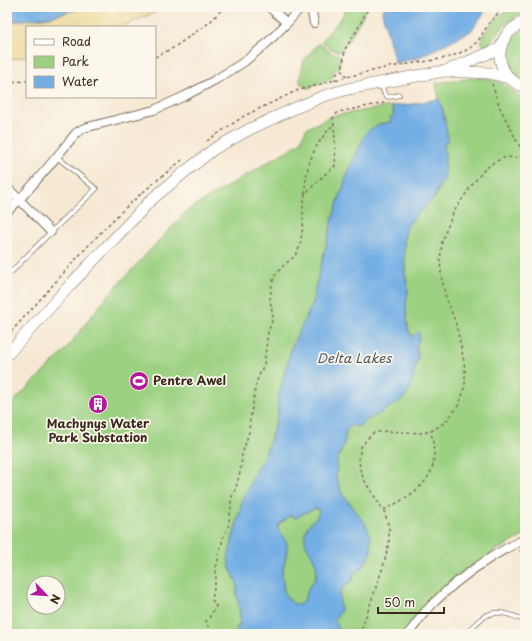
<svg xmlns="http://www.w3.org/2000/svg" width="532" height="641" font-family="'Playpen Sans',sans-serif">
  <rect width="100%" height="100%" fill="#fbf7ec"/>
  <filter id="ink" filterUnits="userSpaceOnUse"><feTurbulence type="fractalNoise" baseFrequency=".025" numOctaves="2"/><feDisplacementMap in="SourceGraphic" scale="8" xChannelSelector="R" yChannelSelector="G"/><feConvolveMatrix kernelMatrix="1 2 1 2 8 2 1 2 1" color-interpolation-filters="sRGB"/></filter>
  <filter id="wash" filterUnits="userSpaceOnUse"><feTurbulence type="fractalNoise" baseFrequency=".012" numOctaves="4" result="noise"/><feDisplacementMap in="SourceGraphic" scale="16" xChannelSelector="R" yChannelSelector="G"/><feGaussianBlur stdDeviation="0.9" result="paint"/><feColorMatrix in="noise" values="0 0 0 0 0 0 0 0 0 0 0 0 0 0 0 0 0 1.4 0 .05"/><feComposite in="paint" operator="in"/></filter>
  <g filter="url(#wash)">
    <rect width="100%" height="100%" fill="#f6e9d4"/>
    <g fill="#9dd182" stroke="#6c7e50" fill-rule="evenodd">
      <polygon points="343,7 365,7 363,16 358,24 343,50 339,52 329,48 322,41 344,14"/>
      <path d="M515 7H525V15L516 17 506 24 485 47 481 42C487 26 499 13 515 7Z"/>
      <path d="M525 29V79C499 71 501 39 525 29Z"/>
      <path d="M319 43 331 53 341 56 339 68C334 70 332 74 332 79L309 88 300 83V78L304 60Z"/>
      <path d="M471 78H487L492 81V80C508 84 514 91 525 102V535L495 551 423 610 404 634H338V629L335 619 341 610C337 594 340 589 353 579L354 508 342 494 336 477 337 460 344 445 346 431 352 425 359 427 365 421 382 412 410 390 417 360 418 354 416 348 418 340 414 336 410 334 408 328 406 306 408 290 405 273 404 239 407 226 416 215 435 198 440 185 444 180 445 157 444 144 448 139 443 111 439 99 436 83Z"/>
      <path d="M392 106 394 117 391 122 380 124 362 143 350 167 335 210 315 289 313 303 292 347 278 397V413L270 441 264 457 257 468 249 487 244 495 232 540 230 568 237 582V596L240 614V622L235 634H7V408L63 353 109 294 188 210 300 143 306 129 331 116ZM34 583H58V607H34Z"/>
      <path d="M316 508 319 511 318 516 307 527 313 557 317 566 316 572 315 580 309 588 303 602 299 605 294 604 287 598 284 591 282 574 287 551 278 529V525C283 521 288 519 292 514L296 518 302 514Z"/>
    </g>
    <polygon fill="#eeda9e" stroke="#94825e" points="86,7 167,7 121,27 27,27 27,56 7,60 7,22 49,17"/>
    <g fill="#73aee4" stroke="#576c81" fill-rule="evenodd">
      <polygon points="7,7 86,7 49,17 7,22"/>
      <polygon points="385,7 488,7 471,31 417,58 395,63 382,12"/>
      <path d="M439 99 443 111 448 139 446 142 444 144 445 157 444 180 440 185 435 197 416 215 407 226 404 239 405 273 408 290 406 306 408 328 410 334 414 336 418 332 420 335 416 348 418 354 417 360 410 390 404 398 382 412 365 421 358 427 352 425 346 431 344 445 337 460 336 477 342 494 365 523 370 535 371 545V553L362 569 354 573C352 583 353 580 345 585 338 591 339 602 341 610L335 619 338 629V634H235L240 622V614L237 596V582L230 568 228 558 244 495 249 487 257 468 264 457 270 441 278 413V397L292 346 313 303 315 289 335 210 350 167 365 135 369 130 380 124 391 122 390 117 394 116 392 106 413 104ZM316 508 319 511C317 521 306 523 305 534 302 551 322 558 315 579 313 582 310 586 308 589 306 596 305 601 299 605L294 604 287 598 284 591 282 574 287 551V543L284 538 278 529V525C282 521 287 519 291 514L293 517 296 518 302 514Z"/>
    </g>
  </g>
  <g filter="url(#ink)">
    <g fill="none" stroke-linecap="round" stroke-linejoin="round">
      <defs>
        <g id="lane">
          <path d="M381 83C385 97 384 99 399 95"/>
          <polyline points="11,272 51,232 96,189 57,157"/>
          <path d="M467 634C485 609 498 608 525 621"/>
        </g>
        <g id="street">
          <polyline points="269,7 287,23"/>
          <polyline points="311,7 314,23"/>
          <polyline points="7,187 51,232"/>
          <path d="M7 212C32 188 54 160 76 133L84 128 154 110 185 96 215 80 244 62 266 44 287 23 301 7"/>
          <path d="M408 634C414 627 419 619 425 612 451 583 490 555 525 539"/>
        </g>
        <g id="secondary">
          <path d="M525 23C519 24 513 28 509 32 492 52 500 79 525 87"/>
          <polyline points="448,70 501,48"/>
          <polyline points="7,355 71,284 113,240 152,199 186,171 214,149 250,129 293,109 324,96 348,89 390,81 444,71 489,73 509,78"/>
        </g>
      </defs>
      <use href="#lane" stroke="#7c6d5e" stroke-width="5.5"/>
      <use href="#street" stroke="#7c6d5e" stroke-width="10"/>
      <use href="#secondary" stroke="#7c6d5e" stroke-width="12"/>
      <g stroke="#7c6d5e" stroke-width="1.5" stroke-dasharray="3 3" stroke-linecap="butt">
        <polyline points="155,57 173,48 210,22 224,7"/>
        <polyline points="346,77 345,73 342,71 345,49 356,32 369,7"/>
        <path d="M335 81C336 75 336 72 342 71"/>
        <polyline points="7,82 27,81"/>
        <polyline points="492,84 500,108 525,157"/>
        <polyline points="207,141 244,116 296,91 346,77 389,67 435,60 450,57 469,49 478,41 489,23 503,8 507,7"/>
        <path d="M305 194C305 166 314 144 334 124"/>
        <path d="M7 336C45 295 81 251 121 212 141 193 161 177 182 160"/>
        <path d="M384 510C403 500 428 487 433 465 435 454 433 442 431 431"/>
        <polyline points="520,550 521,552 525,553"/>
        <path d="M209 634V629L206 621 209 618 216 606 212 600 216 578V568L223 538 228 528 231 508V499L236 488 241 467 242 455 249 432 250 420 256 383 264 364 268 332 273 318 270 299 272 284 275 275 283 266 295 256 300 246 303 226V205L305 194 324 175 335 166C336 150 335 134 333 118L338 112 384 103 385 102"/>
        <polyline points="360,634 383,567 389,543 389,528 385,513 364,480 360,469 359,457 361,447 367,439 373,433 385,431 422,433 431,431 440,426 448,419 458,406 462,397 465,384 465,370 463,356 456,324 446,298 442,281 440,262 442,241 453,213 471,186 483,171 494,162 504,158 512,157 522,158 525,157"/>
      </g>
      <use href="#lane" stroke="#fff" stroke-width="4"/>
      <use href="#street" stroke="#fff" stroke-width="8"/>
      <use href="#secondary" stroke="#fff" stroke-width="11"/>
    </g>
  </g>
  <defs>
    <symbol id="stadium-disc" viewBox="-11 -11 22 22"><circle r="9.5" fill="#b5179e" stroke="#fbf7ec"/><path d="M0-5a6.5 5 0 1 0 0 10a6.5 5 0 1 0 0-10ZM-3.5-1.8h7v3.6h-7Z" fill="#fff"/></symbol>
    <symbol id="building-disc" viewBox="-11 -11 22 22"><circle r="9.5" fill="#b5179e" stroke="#fbf7ec"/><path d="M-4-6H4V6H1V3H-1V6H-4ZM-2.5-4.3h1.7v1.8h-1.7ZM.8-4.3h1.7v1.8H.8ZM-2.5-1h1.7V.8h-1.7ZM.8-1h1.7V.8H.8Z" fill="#fff"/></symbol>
  </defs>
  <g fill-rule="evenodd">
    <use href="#stadium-disc" x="128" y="370" width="22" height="22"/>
    <use href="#building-disc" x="87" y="393" width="22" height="22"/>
  </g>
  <g text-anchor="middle" stroke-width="3.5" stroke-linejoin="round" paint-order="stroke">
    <g font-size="12" font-weight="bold" fill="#3b2a1e" stroke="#fbf7ec" text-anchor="start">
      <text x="153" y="385">Pentre Awel</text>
      <text x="98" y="428" text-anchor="middle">Machynys Water<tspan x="98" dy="14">Park Substation</tspan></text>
    </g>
    <g font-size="13" font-style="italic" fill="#4f5863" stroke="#fbf7ec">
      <text x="354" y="363">Delta Lakes</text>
    </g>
  </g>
  <rect width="532" height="641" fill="none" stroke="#fbf7ec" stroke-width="24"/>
  <rect x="26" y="26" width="130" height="72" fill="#fbf7ec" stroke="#aea59a"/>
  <rect x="34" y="39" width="20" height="6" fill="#ffffff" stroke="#aea59a"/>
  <text x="62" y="46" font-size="12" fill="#3b2a1e">Road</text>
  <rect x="34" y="56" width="20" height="12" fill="#9dd182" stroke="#aea59a"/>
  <text x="62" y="66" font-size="12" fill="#3b2a1e">Park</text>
  <rect x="34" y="76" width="20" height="12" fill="#73aee4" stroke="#aea59a"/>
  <text x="62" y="86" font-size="12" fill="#3b2a1e">Water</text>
  <g transform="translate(46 595) rotate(115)"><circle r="19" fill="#fbf7ec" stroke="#aea59a"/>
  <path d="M0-3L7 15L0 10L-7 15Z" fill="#b5179e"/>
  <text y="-6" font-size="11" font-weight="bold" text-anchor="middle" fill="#3b2a1e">N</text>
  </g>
  <path d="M378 607v6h66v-6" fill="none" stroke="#3b2a1e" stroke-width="2"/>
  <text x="384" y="607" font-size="12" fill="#3b2a1e" stroke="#fbf7ec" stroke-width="3" paint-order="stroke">50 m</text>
</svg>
